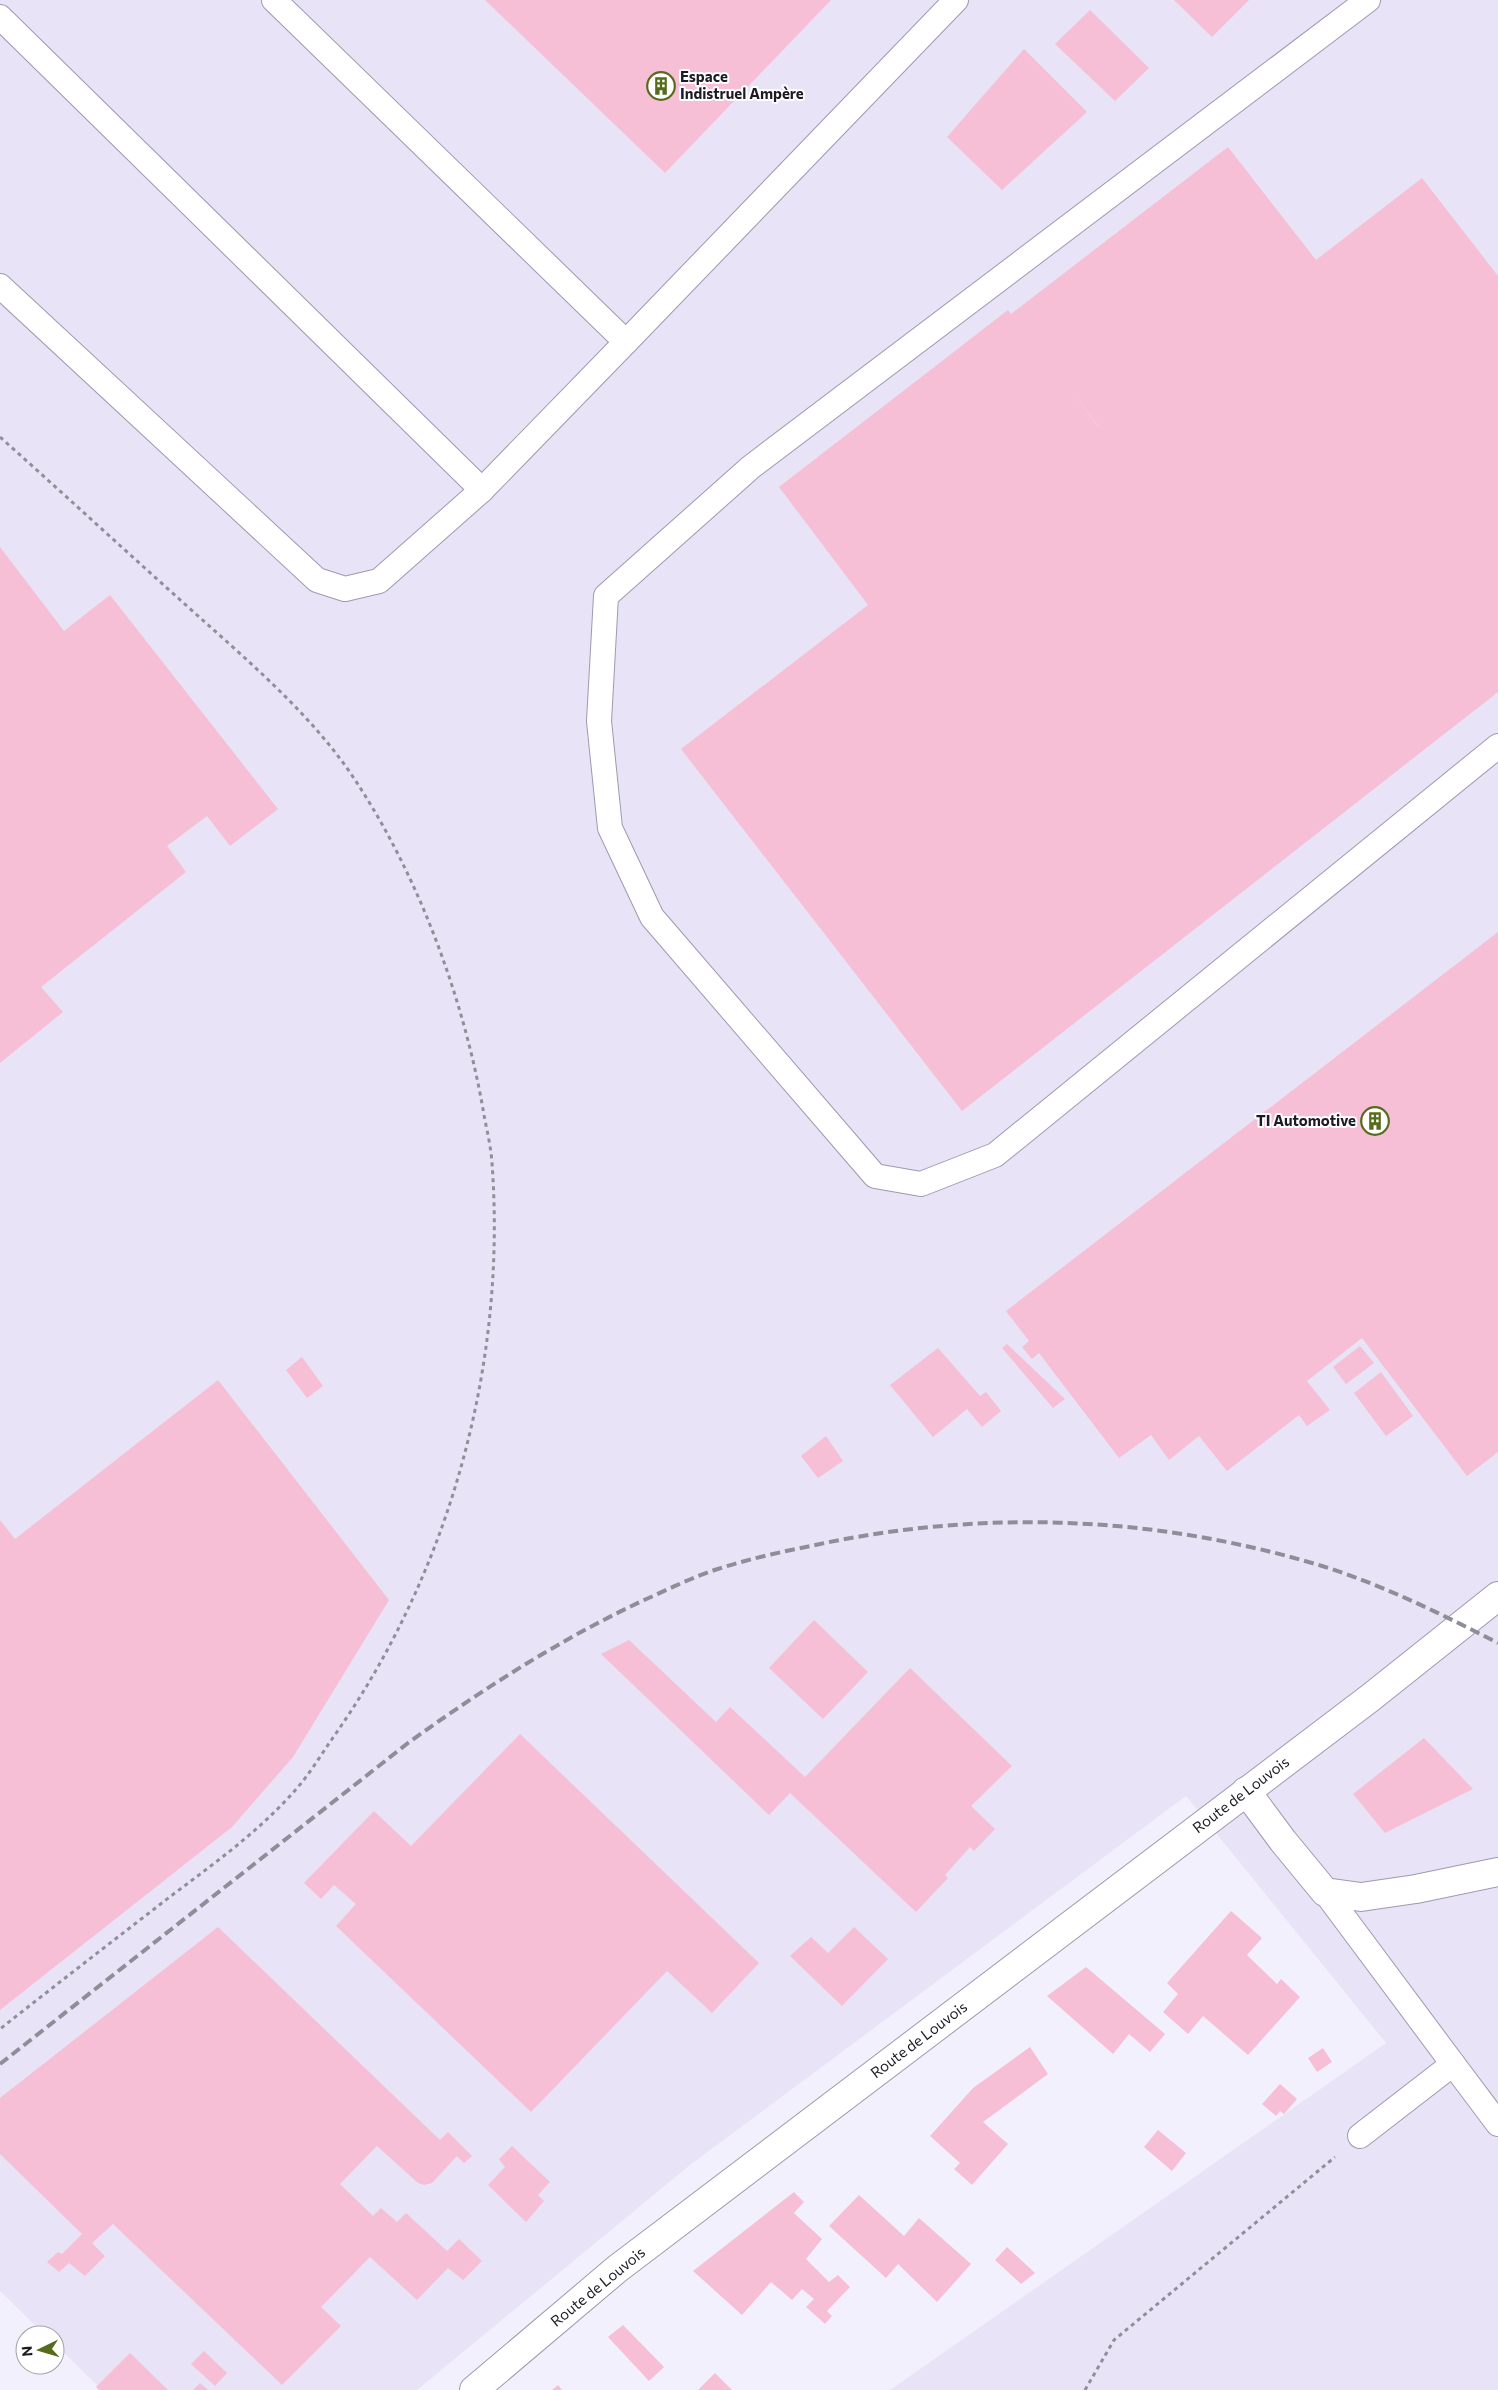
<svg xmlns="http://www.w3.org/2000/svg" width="1498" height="2390" font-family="Commissioner,sans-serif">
  <rect width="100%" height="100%" fill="#f3f0fe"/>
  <polygon fill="#e8e3f6" points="0,0 1498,0 1498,2390 890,2390 1386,2043 1186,1796 690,2165 417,2390 102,2390 55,2344 55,2335 45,2335 0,2291"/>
  <g fill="#f6bfd5" fill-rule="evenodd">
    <polygon points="485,0 831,0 665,173"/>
    <polygon points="1174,0 1249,0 1212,37"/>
    <polygon points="1090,10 1149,68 1115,101 1055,44"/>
    <polygon points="1024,49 1087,112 1002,190 947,137"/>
    <path d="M1228 147 1316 260 1422 178 1498 276V692L962 1111 681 749 868 605 779 487 1008 310 1011 314ZM1071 390 1099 427 1097 425Z"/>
    <polygon points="0,547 64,631 110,595 278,809 230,846 207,816 167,846 186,872 41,987 63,1012 0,1063"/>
    <polygon points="1498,932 1498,1452 1467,1476 1362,1338 1307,1381 1330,1410 1307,1426 1299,1415 1227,1471 1199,1436 1169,1460 1151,1435 1119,1458 1039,1353 1032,1359 1022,1347 1029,1341 1006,1311"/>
    <polygon points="1007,1344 1065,1399 1053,1408 1002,1348"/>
    <polygon points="1360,1346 1374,1363 1346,1384 1333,1367"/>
    <polygon points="938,1348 980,1396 986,1392 1001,1411 982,1427 967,1409 933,1437 890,1385"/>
    <polygon points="302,1357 323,1386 307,1398 286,1370"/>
    <polygon points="1381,1372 1413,1416 1386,1436 1354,1393"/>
    <polygon points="218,1380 389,1600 293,1757 232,1827 0,2010 0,1520 15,1539"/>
    <polygon points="826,1436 843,1461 818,1478 801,1456"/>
    <polygon points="814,1620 868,1672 823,1719 769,1668"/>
    <polygon points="629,1640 716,1722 730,1707 805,1777 910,1668 1012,1766 971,1806 995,1829 974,1851 970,1847 945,1875 948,1878 916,1912 790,1793 769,1815 601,1654"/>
    <polygon points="520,1734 759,1963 712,2013 667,1971 531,2112 336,1926 356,1904 334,1885 321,1899 304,1883 374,1811 411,1846"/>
    <polygon points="1424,1738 1473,1789 1385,1833 1353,1794"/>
    <polygon points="1231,1911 1262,1938 1247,1955 1277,1984 1281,1979 1300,1997 1248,2055 1203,2016 1188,2034 1163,2012 1178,1994 1167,1983"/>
    <polygon points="218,1927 440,2140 448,2132 472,2156 464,2163 457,2156 432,2183 424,2185 418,2183 377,2146 340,2184 373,2216 381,2208 397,2222 406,2213 447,2251 459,2239 482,2261 463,2280 448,2268 417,2300 370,2257 321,2307 341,2326 282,2385 113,2224 92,2243 105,2256 85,2276 69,2263 59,2272 47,2262 58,2252 62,2254 82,2234 0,2154 0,2098"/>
    <polygon points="854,1927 888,1959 842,2006 790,1956 811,1937 828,1953"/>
    <polygon points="1086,1967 1165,2034 1150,2052 1129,2034 1113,2054 1047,1996"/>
    <polygon points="1030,2047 1048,2074 983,2122 1008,2144 972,2185 954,2169 960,2163 930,2136 973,2088"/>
    <polygon points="1323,2048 1332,2062 1317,2072 1308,2058"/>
    <polygon points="1280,2084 1297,2099 1284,2114 1280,2111 1276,2116 1262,2104"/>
    <polygon points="1158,2130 1186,2153 1172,2171 1144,2147"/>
    <polygon points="512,2146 550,2182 538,2195 544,2201 526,2222 488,2185 505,2167 499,2159"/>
    <polygon points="794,2192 804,2202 794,2213 822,2239 806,2259 829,2282 838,2275 850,2287 827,2311 832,2316 825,2324 806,2307 814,2299 802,2289 792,2300 771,2282 742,2315 693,2271"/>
    <polygon points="859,2195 904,2236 919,2218 971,2264 937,2302 898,2264 886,2278 829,2226"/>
    <polygon points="1007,2247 1035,2273 1021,2284 995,2260"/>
    <polygon points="623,2325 664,2367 649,2381 608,2337"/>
    <polygon points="204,2351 227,2373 215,2386 191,2364"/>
    <polygon points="130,2353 168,2390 99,2390 96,2387"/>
    <polygon points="715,2373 732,2390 698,2390"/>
    <polygon points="200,2383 208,2390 193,2390"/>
    <polygon points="558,2385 562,2390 552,2390"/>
  </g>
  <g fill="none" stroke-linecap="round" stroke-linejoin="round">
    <defs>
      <g id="lane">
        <polyline points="274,0 626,342 956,0"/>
        <polyline points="1368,0 751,467 606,596 599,721 610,828 652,917 875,1176 921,1184 995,1155 1498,746"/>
        <polyline points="0,17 482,490 626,342"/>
        <polyline points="0,286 317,580 345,589 379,581 482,490"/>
        <polyline points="1325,1892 1453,2064 1360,2136"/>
        <polyline points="1453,2064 1498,2124"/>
      </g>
      <polyline id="street" points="1246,1791 1283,1841 1325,1892 1361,1897 1416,1889 1498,1872"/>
      <polyline id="secondary" points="474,2390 617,2269 1370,1698 1498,1596"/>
    </defs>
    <use href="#lane" stroke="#9f99af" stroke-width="26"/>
    <use href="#street" stroke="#9f99af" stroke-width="30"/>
    <use href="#secondary" stroke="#9f99af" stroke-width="30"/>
    <g stroke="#918e9a" stroke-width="3" stroke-dasharray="4 4" stroke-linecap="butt">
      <path d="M0 437C66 496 131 556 197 615 254 666 318 721 359 786 421 882 465 1003 484 1115 487 1131 491 1147 492 1163 507 1366 449 1574 332 1739 321 1755 310 1773 298 1787 261 1830 216 1862 171 1896 114 1940 57 1984 0 2029"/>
      <polyline points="1085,2390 1114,2340 1335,2157"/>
    </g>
    <use href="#lane" stroke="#fff" stroke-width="24"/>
    <use href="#street" stroke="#fff" stroke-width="28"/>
    <use href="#secondary" stroke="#fff" stroke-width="28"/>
    <path stroke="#908d99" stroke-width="4" stroke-dasharray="10 5" stroke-linecap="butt" d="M0 2064 408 1743C483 1689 559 1640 642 1601 667 1590 692 1577 718 1569 751 1558 786 1551 820 1544 987 1509 1158 1516 1322 1566 1383 1585 1441 1614 1498 1643"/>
  </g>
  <defs>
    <symbol id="building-ring" viewBox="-11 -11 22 22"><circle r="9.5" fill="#fff" stroke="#566c1c" stroke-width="1.5"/><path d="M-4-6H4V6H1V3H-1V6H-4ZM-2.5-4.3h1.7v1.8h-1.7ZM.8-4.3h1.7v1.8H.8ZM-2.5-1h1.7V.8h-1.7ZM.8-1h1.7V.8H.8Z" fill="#566c1c"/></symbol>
  </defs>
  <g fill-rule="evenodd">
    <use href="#building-ring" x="645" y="70" width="32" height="32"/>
    <use href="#building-ring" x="1359" y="1105" width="32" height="32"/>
  </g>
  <g text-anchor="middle" stroke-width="4" stroke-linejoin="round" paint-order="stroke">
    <g font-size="15" font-weight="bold" fill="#1d1a23" stroke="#fff" text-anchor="start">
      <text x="680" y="82">Espace<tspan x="680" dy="17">Indistruel Ampère</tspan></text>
      <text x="1356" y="1126" text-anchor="end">TI Automotive</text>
    </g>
    <g font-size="15" fill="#1d1a23" stroke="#fff">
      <text transform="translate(1241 1795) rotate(-37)" y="5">Route de Louvois</text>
      <text transform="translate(919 2040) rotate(-37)" y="5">Route de Louvois</text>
      <text transform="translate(598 2287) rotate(-39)" y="5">Route de Louvois</text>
    </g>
  </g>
  <g transform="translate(40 2350) rotate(265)"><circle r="24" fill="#ffffff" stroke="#a5a3a7"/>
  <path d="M0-4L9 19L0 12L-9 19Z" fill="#566c1c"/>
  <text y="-8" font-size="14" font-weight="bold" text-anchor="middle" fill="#1d1a23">N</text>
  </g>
</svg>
